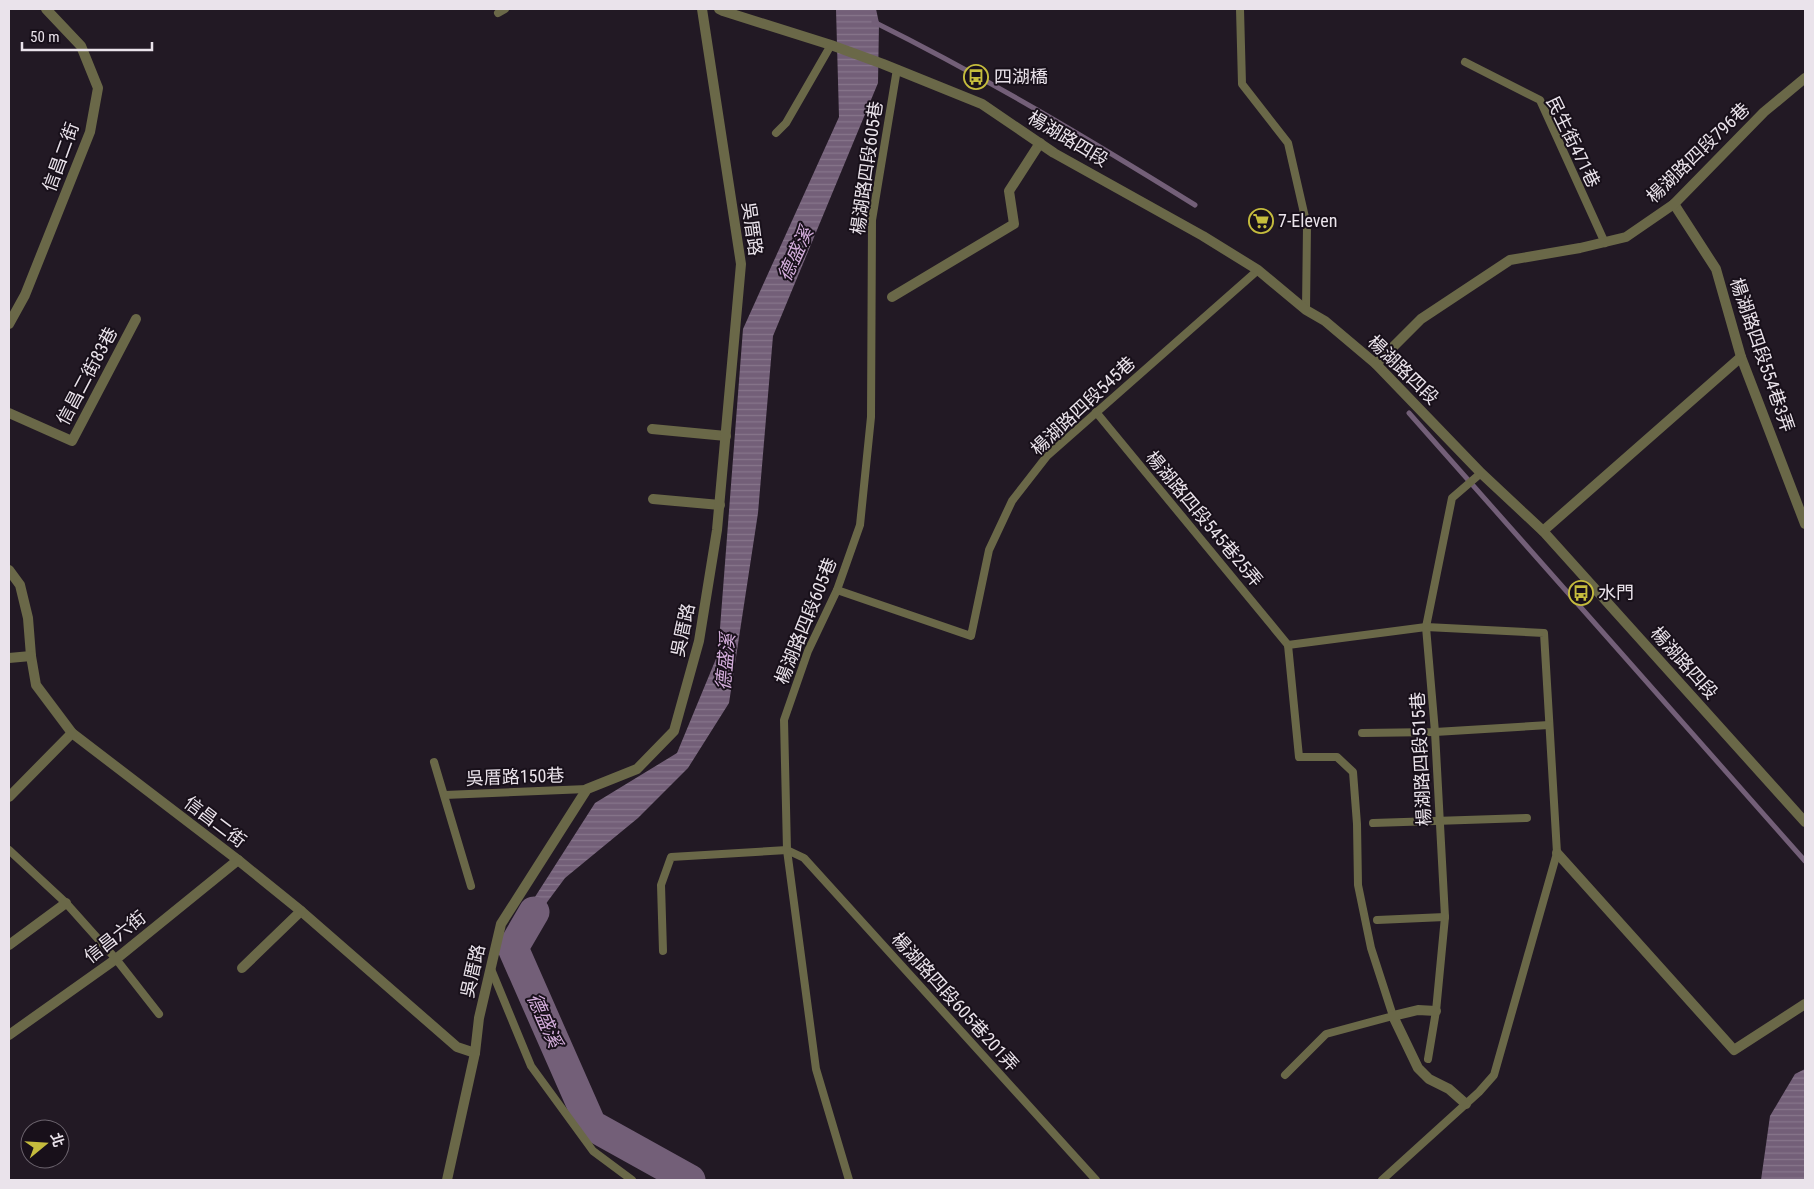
<svg xmlns="http://www.w3.org/2000/svg" width="1814" height="1189" font-family="'Roboto Condensed','Noto Sans TC',sans-serif">
  <defs>
    <pattern id="water-rules" width="6" height="5" patternUnits="userSpaceOnUse" patternTransform="scale(1.25)"><rect width="6" height="5" fill="#735f78"/><path d="M0 2.5h6" fill="none" stroke="#87768b"/></pattern>
  </defs>
  <rect width="100%" height="100%" fill="#221924"/>
  <g fill="url(#water-rules)">
    <polygon points="836,9 876,9 879,23 878,83 773,336 758,513 729,703 688,768 638,818 565,878 513,948 510,936 595,803 677,753 718,654 743,329 839,117"/>
    <polygon points="1805,1069 1805,1180 1761,1180 1770,1116 1795,1074"/>
  </g>
  <g fill="none" stroke-linecap="round" stroke-linejoin="round">
    <g stroke="#735f78" stroke-width="5">
      <path d="M874 22C985 77 1090 140 1195 205"/>
      <polyline points="1409,413 1805,861"/>
    </g>
    <polyline stroke="#735f78" stroke-width="31" points="534,912 513,948 591,1125 690,1180"/>
    <g stroke="#6a6848" stroke-width="8">
      <polyline points="1240,9 1242,84 1288,143 1307,226 1306,310"/>
      <polyline points="498,13 505,9"/>
      <polyline points="1465,62 1540,100 1605,243"/>
      <polyline points="776,133 786,123 831,45"/>
      <polyline points="1096,412 1288,645"/>
      <polyline points="837,590 971,636 989,550 1012,501 1047,456 1258,270"/>
      <polyline points="1288,645 1426,627 1544,633 1557,853 1494,1075 1479,1092 1382,1180"/>
      <polyline points="1362,733 1435,732 1549,725"/>
      <polyline points="434,762 471,886"/>
      <polyline points="445,795 587,789"/>
      <polyline points="1373,823 1527,818"/>
      <polyline points="9,850 66,903 116,959 159,1014"/>
      <polyline points="1377,920 1445,917"/>
      <polyline points="663,951 661,885 671,857 787,850 804,858 1096,1180"/>
      <polyline points="491,969 531,1066 593,1151 632,1180"/>
      <polyline points="1428,1059 1436,1011 1445,917 1435,732 1426,627 1452,498 1481,473"/>
      <polyline points="1285,1075 1326,1034 1393,1016 1371,948 1358,885 1357,824 1353,772 1337,757 1299,757 1288,645"/>
      <polyline points="849,1180 816,1069 787,850 784,720 808,651 837,590 860,525 871,417 872,220 897,69"/>
    </g>
    <g stroke="#6a6848" stroke-width="10">
      <polyline points="1674,204 1716,269 1741,357 1805,524"/>
      <polyline points="892,297 1014,224 1009,191 1040,143"/>
      <polyline points="9,324 25,295 90,132 98,88 81,46 46,9"/>
      <polyline points="1376,364 1421,319 1510,260 1580,248 1626,237 1674,204 1764,112 1805,78"/>
      <polyline points="9,413 72,441 136,319"/>
      <polyline points="652,429 726,436"/>
      <polyline points="653,499 720,505"/>
      <polyline points="1543,531 1741,357"/>
      <polyline points="9,570 20,585 28,618 31,656 36,685 72,733 238,860 301,911 457,1047 475,1053"/>
      <polyline points="9,658 31,656"/>
      <polyline points="9,797 72,733"/>
      <polyline points="1557,853 1734,1050 1805,1004"/>
      <polyline points="9,945 66,903"/>
      <polyline points="242,968 301,911"/>
      <polyline points="1436,1011 1418,1010 1393,1016 1418,1068 1429,1079 1449,1089 1466,1104"/>
      <polyline points="9,1035 116,959 238,860"/>
      <polyline points="447,1180 475,1053 479,1018 501,924 587,789 637,769 674,731 699,641 717,530 741,264 702,9"/>
    </g>
    <polyline stroke="#6a6848" stroke-width="10" points="719,9 723,11 831,45 883,64 982,104 1054,153 1203,236 1258,270 1306,310 1325,321 1376,364 1481,473 1543,531 1805,822"/>
  </g>
  <defs>
    <symbol id="bus-ring" viewBox="-11 -11 22 22"><circle r="9.5" fill="#18101a" stroke="#c5bc3d" stroke-width="1.5"/><path d="M-5-6H5V4H4V6H2V4H-2V6H-4V4H-5ZM-3.5-4V0h7V-4ZM-3.5 1.2v1.5H-2V1.2ZM2 1.2v1.5H3.5V1.2Z" fill="#c5bc3d"/></symbol>
    <symbol id="supermarket-ring" viewBox="-11 -11 22 22"><circle r="9.5" fill="#18101a" stroke="#c5bc3d" stroke-width="1.5"/><path d="M-6-5.5h2.5l.6 2H6L4.5 2H-2.5L-4.4-4H-6ZM-1.5 3.2a1.3 1.3 0 1 0 .1 0ZM3 3.2a1.3 1.3 0 1 0 .1 0Z" fill="#c5bc3d"/></symbol>
  </defs>
  <g fill-rule="evenodd">
    <use href="#bus-ring" x="962" y="63" width="28" height="28"/>
    <use href="#supermarket-ring" x="1247" y="207" width="28" height="28"/>
    <use href="#bus-ring" x="1567" y="579" width="28" height="28"/>
  </g>
  <g text-anchor="middle" stroke-width="4" stroke-linejoin="round" paint-order="stroke">
    <g font-size="18" fill="#eae3eb" stroke="#18101a" text-anchor="start">
      <text x="994" y="83">四湖橋</text>
      <text x="1278" y="227">7-Eleven</text>
      <text x="1598" y="599">水門</text>
    </g>
    <g font-size="18" fill="#eae3eb" stroke="#18101a">
      <text transform="translate(1068 139) rotate(31)" y="6">楊湖路四段</text>
      <text transform="translate(1573 142) rotate(64)" y="6">民生街471巷</text>
      <text transform="translate(1698 153) rotate(-44)" y="6">楊湖路四段796巷</text>
      <text transform="translate(61 157) rotate(-70)" y="6">信昌二街</text>
      <text transform="translate(867 168) rotate(-82)" y="6">楊湖路四段605巷</text>
      <text transform="translate(752 229) rotate(82)" y="6">吳厝路</text>
      <text transform="translate(1762 355) rotate(71)" y="6">楊湖路四段554巷3弄</text>
      <text transform="translate(1403 370) rotate(44)" y="6">楊湖路四段</text>
      <text transform="translate(87 376) rotate(-62)" y="6">信昌二街83巷</text>
      <text transform="translate(1083 406) rotate(-43)" y="6">楊湖路四段545巷</text>
      <text transform="translate(1204 519) rotate(50)" y="6">楊湖路四段545巷25弄</text>
      <text transform="translate(806 621) rotate(-68)" y="6">楊湖路四段605巷</text>
      <text transform="translate(683 630) rotate(-78)" y="6">吳厝路</text>
      <text transform="translate(1684 663) rotate(48)" y="6">楊湖路四段</text>
      <text transform="translate(1421 759) rotate(-93)" y="6">楊湖路四段515巷</text>
      <text transform="translate(515 777) rotate(-2)" y="6">吳厝路150巷</text>
      <text transform="translate(215 822) rotate(37)" y="6">信昌二街</text>
      <text transform="translate(115 937) rotate(-38)" y="6">信昌六街</text>
      <text transform="translate(473 971) rotate(-77)" y="6">吳厝路</text>
      <text transform="translate(955 1002) rotate(48)" y="6">楊湖路四段605巷201弄</text>
    </g>
    <g font-size="19" font-style="italic" fill="#d4aedc" stroke="#18101a">
      <text transform="translate(795 254) rotate(-65)" y="7">德盛溪</text>
      <text transform="translate(725 662) rotate(-85)" y="7">德盛溪</text>
      <text transform="translate(545 1020) rotate(66)" y="7">德盛溪</text>
    </g>
  </g>
  <rect width="1814" height="1189" fill="none" stroke="#eae3eb" stroke-width="20"/>
  <g transform="translate(45 1144) rotate(72)"><circle r="24" fill="#18101a" stroke="#6c646e"/>
  <path d="M0-4L9 19L0 12L-9 19Z" fill="#c5bc3d"/>
  <text y="-8" font-size="14" font-weight="bold" text-anchor="middle" fill="#eae3eb">北</text>
  </g>
  <path d="M22 42v8h130v-8" fill="none" stroke="#eae3eb" stroke-width="2.5"/>
  <text x="30" y="42" font-size="15" fill="#eae3eb" stroke="#18101a" stroke-width="4" paint-order="stroke">50 m</text>
</svg>
